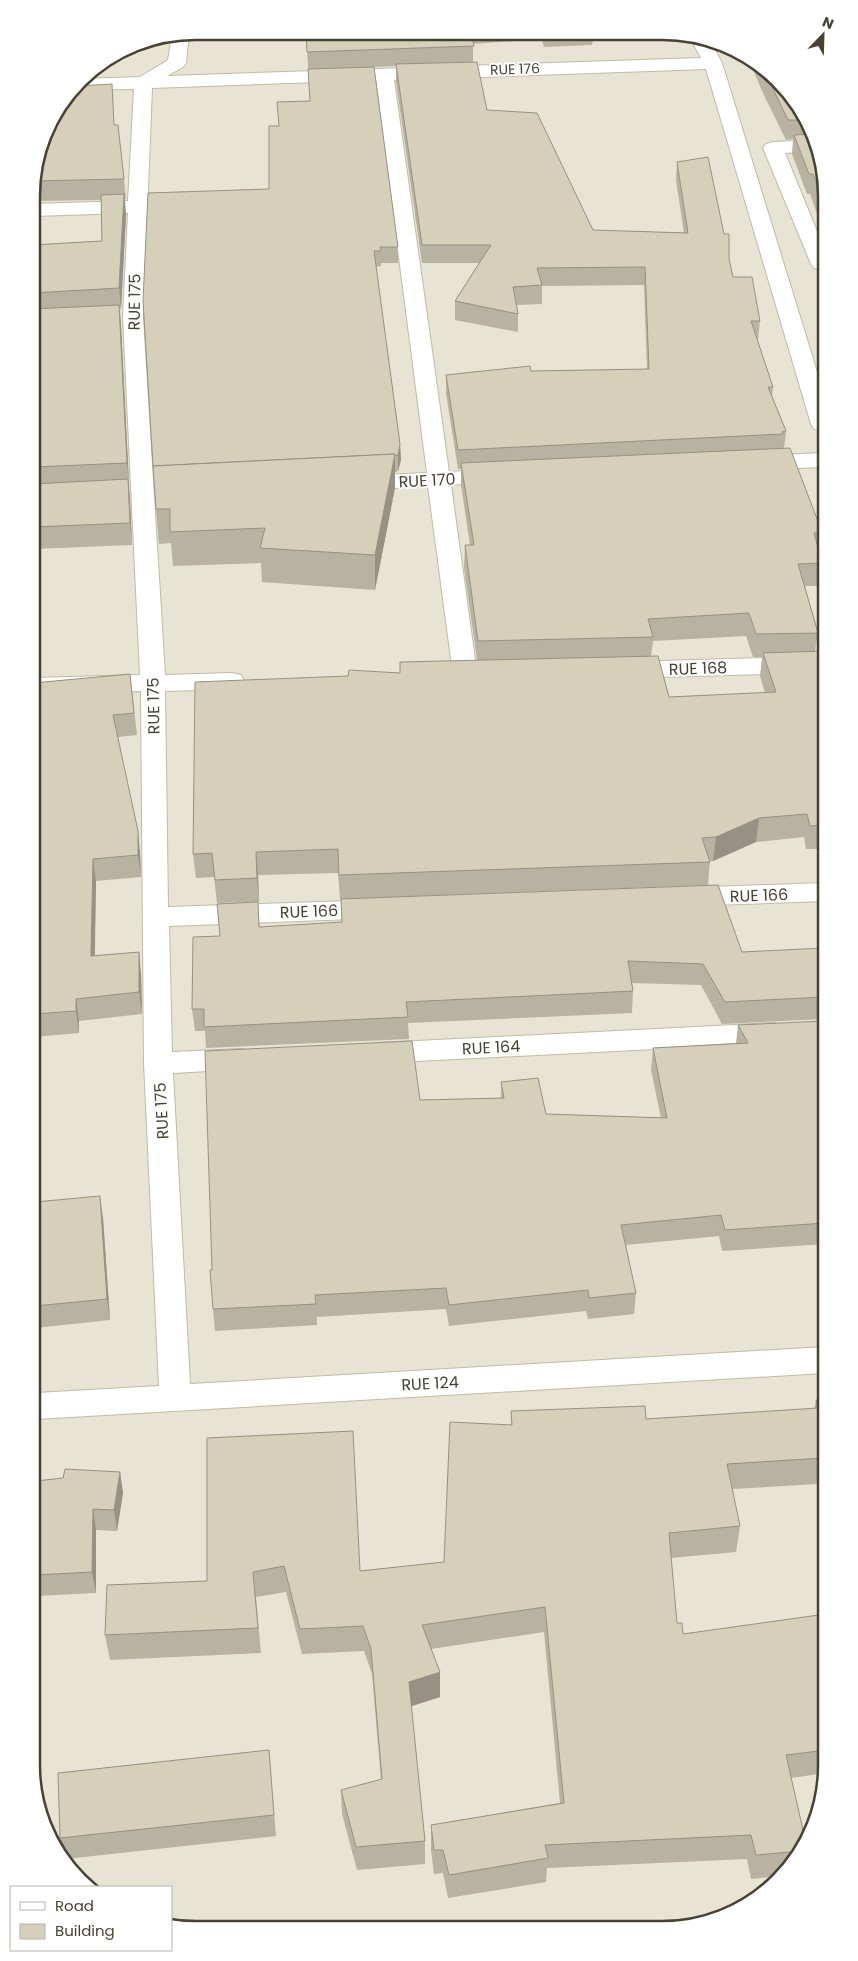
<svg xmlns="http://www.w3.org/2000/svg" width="858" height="1961" font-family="Poppins,sans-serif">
  <rect width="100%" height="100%" fill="#f4f1e5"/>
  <polygon fill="#e8e4d3" points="196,31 694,34 771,72 821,153 826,1776 814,1828 793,1866 754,1902 705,1924 171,1927 171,1887 86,1887 59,1856 37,1808 32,185 48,123 87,72 133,44"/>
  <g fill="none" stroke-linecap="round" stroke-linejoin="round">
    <defs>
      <g id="minor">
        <polygon points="189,33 186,63 183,67 167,76 701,58 689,36 694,34 711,42 722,63 822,388 822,431 814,429 811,424 706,69 394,80 449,472 498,469 506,471 509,476 506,481 451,485 477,674 474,679 465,682 456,679 453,674 428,486 359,490 351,488 348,483 351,478 359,476 427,473 376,80 152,88 143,317 165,675 232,673 241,675 244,681 241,687 232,689 165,691 168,907 378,900 387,902 391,909 387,916 378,918 169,926 172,1052 242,1049 252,1052 256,1059 252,1066 242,1069 173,1073 190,1384 825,1347 825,1373 36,1419 36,1393 159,1386 144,1063 141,691 33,694 33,678 140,675 123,317 128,213 32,216 32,204 128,201 134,89 74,90 82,79 140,77 168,60 172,36"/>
        <polygon points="816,140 820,151 785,153 821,241 821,270 814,268 811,264 763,148 766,144 773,142"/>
        <polygon points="822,453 822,467 758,470 750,468 747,463 750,458 758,456"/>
        <polygon points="799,657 808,660 811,665 808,670 799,673 625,678 616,675 613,670 616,665 625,662"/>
        <polygon points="823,883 824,901 684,906 675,904 671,897 675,890 684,888"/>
        <polygon points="774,1023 784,1026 788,1033 784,1040 774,1043 377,1063 367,1060 363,1053 367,1046 377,1043"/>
      </g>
    </defs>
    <use href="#minor" stroke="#c0bba7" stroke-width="2"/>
    <use href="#minor" fill="#fff" fill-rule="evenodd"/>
  </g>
  <g fill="#b8b2a0" fill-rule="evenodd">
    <path d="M306 32 594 34 592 45 544 47 542 39 473 44V62L487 110 593 230 684 233 676 180 677 162 729 259 733 277 760 321 758 339H757L773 387 772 396 786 431 784 449 822 532 820 553 822 561V567L820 586H805L818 633 815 651H823V849H806L804 837 756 842 713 861H710L708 885 340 899 338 873 258 875 259 902 217 903 214 877 196 878 193 854 348 676 400 673 477 660 464 568 465 545H470L461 485V469H458L446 393V375L531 371 647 369 644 285 542 286V304L517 305 518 314V332L455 320V301L479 263H422L396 82V66L374 67 398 247V263H381V266L376 267 400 444 401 460 398 471 395 472V488L375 590 262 582 261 563 173 566 171 543 159 544 156 509 269 189 279 126 310 101ZM746 636 753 657H762L760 676 765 693 669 697 651 656 653 641Z"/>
    <polygon points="750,62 771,72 805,113 821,153 821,225 810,194 807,194 792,154 793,139 786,140 762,91"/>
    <polygon points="113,103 114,125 124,179 126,199 125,199 126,215 121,309 120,309 121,326 129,484 130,501 132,545 33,549 32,245 102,241 101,200 32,201 32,185 46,131"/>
    <polygon points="130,674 137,735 118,737 140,853 141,877 96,881 95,956 141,974 142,1014 79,1021 79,1033 34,1037 33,683"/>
    <polygon points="341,899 742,952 824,948 824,1019 722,1024 701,985 632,983 633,991 632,1013 408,1023 409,1039 206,1048 205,1031 195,1031 192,1009 220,936 342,922"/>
    <polygon points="824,913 824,934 822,924"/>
    <polygon points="824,1021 825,1244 722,1251 719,1236 626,1245 636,1293 634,1314 588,1319 586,1311 449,1326 446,1309 317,1317 317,1325 215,1331 213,1309 212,1270 420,1100 501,1098 501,1082 546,1114 661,1118 651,1070 653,1048 736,1043 738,1025"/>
    <polygon points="35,1202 103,1218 110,1320 35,1328"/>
    <polygon points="825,1399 826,1516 818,1484 732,1489 740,1526 736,1552 671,1558 677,1623 683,1634 826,1614 826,1773 791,1778 806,1843 793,1866 782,1876 751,1879 747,1859 547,1868 546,1882 448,1898 443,1873 434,1874 431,1849 431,1825 560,1803 544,1632 431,1649 440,1697 411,1706 425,1841 425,1864 357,1870 342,1814 341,1790 381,1780 372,1674 364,1651 302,1654 286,1592 256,1597 261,1653 110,1660 105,1635 207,1581 207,1438 360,1571 444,1562 511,1425 511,1411 646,1419 814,1409 816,1400"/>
    <polygon points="120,1472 123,1493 117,1531 96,1530 96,1593 36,1596 36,1481"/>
    <polygon points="269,1750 276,1836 65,1859 60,1838"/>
  </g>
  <g fill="#969182">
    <polygon points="124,194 126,215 121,309 119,288"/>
    <polygon points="119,305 121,326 129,484 127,463"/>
    <polygon points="400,444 401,460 398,471 398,455"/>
    <polygon points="395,454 395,488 375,590 375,555"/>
    <polygon points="128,479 130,501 132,545 130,523"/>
    <polygon points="759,818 756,842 713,861 716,837"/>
    <polygon points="138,831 140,853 141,877 138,855"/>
    <polygon points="256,852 258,875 259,902 257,878"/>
    <polygon points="93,859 96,881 94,978 91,956"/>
    <polygon points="139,952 141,974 142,1014 139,992"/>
    <polygon points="76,999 79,1021 79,1033 76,1011"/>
    <polygon points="100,1196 103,1218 110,1320 107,1299"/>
    <polygon points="120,1472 123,1493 117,1531 114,1510"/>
    <polygon points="93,1509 96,1530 96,1593 92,1572"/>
    <polygon points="440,1672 440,1697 409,1707 409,1682"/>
  </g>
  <g fill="#d6cfba" stroke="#969182">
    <polygon points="306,32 471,33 474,46 307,52"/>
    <polygon points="477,62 487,110 537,113 593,230 688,233 677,162 708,157 724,234 729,234 729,259 733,277 752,277 760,321 751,321 773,387 768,387 786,431 782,432 783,434 458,450 446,375 530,366 531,371 649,369 645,267 537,268 542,285 513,287 518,314 455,301 491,245 422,245 396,64"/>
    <polygon points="374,67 398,247 380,247 381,251 374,251 400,444 398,455 394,456 395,454 153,466 143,301 148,193 269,189 269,126 279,126 277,102 310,101 308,69"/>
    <polygon points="763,68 771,72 805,113 807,120 788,120"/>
    <polygon points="112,84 114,125 118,125 124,179 32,181 46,131 47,130 48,123 77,86"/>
    <polygon points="813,134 821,153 821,198 813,174 809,174 794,135"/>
    <polygon points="124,194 119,288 32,293 32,245 102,241 101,195"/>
    <polygon points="119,305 127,463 33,467 32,309"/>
    <polygon points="790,448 822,532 822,533 814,533 822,563 798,564 818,633 756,634 749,613 648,619 653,637 478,641 465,545 474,545 461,463"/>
    <polygon points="395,454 375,555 260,548 265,528 170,532 170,509 156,509 153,466"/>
    <polygon points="128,479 130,523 33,527 33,484"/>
    <polygon points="823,651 823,825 810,826 807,814 759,818 716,837 702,838 710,862 339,875 338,849 256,852 257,878 215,880 212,853 193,854 195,682 348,676 349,670 400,673 400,662 658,656 669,697 776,692 763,653"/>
    <polygon points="130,674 134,713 113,715 138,831 138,855 93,859 91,956 139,952 139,992 76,999 76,1011 34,1014 33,683"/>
    <polygon points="718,885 742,952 824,948 824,997 725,1002 703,964 628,961 633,991 406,1002 408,1017 204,1027 204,1009 192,1009 193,937 220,936 217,904 258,902 259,927 342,922 341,899"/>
    <polygon points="824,1021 825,1223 725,1230 721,1215 621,1225 636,1293 589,1298 588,1290 449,1305 446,1288 315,1295 316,1304 213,1309 210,1270 212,1270 205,1051 412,1041 420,1100 504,1098 501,1082 538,1078 546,1114 667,1118 653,1048 748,1043 738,1025"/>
    <polygon points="100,1196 107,1299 35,1306 35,1202"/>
    <polygon points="825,1399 825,1467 823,1458 727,1464 740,1526 669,1533 677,1623 682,1623 683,1634 826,1614 826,1750 786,1755 806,1843 801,1851 756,1855 751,1835 545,1845 548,1858 449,1875 443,1850 434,1850 431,1825 564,1803 545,1607 422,1625 440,1672 409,1682 425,1841 356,1847 341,1790 382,1779 371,1649 363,1626 300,1629 284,1566 253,1572 258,1628 105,1635 107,1585 207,1581 207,1438 353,1431 360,1571 444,1562 450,1422 512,1425 511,1411 645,1406 646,1419 818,1408 816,1400"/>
    <polygon points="65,1469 120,1472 114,1510 93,1509 92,1572 36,1575 36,1481 63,1478"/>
    <polygon points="269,1750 274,1815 60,1838 58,1773"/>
  </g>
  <g text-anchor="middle" stroke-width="4" stroke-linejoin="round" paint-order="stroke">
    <g font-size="14" fill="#474234" stroke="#fff">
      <text transform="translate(515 69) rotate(-2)" y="5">RUE 176</text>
    </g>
    <g font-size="16" fill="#474234" stroke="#fff">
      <text transform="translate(134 302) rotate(-89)" y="6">RUE 175</text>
      <text transform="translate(427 480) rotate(-3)" y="6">RUE 170</text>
      <text transform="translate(698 668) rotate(-2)" y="6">RUE 168</text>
      <text transform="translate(153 706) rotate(-91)" y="6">RUE 175</text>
      <text transform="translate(759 895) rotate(-2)" y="6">RUE 166</text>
      <text transform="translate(309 911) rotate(-2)" y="6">RUE 166</text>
      <text transform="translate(491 1047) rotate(-3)" y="6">RUE 164</text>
      <text transform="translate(161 1111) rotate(-93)" y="6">RUE 175</text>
      <text transform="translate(430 1383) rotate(-3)" y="6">RUE 124</text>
    </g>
  </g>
  <path d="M0 0H858V1961H0ZM196 40H662A156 156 0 0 1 818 196V1765A156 156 0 0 1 662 1921H196A156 156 0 0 1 40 1765V196A156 156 0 0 1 196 40Z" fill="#fff" fill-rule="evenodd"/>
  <path fill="none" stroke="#474234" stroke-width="2.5" d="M196 40H662A156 156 0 0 1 818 196V1765A156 156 0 0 1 662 1921H196A156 156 0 0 1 40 1765V196A156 156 0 0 1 196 40Z"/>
  <rect x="10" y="1886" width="162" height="65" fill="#ffffff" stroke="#b5b3ae"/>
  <rect x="20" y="1902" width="25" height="8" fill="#ffffff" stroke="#b5b3ae"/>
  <text x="55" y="1911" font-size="15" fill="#474234">Road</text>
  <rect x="20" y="1924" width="25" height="15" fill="#d6cfba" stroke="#b5b3ae"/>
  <text x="55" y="1936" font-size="15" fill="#474234">Building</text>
  <g transform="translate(823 35) rotate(23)" stroke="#ffffff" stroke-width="4" paint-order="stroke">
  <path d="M0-4L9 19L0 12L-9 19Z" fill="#474234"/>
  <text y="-8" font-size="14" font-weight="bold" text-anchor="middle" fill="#474234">N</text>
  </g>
</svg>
